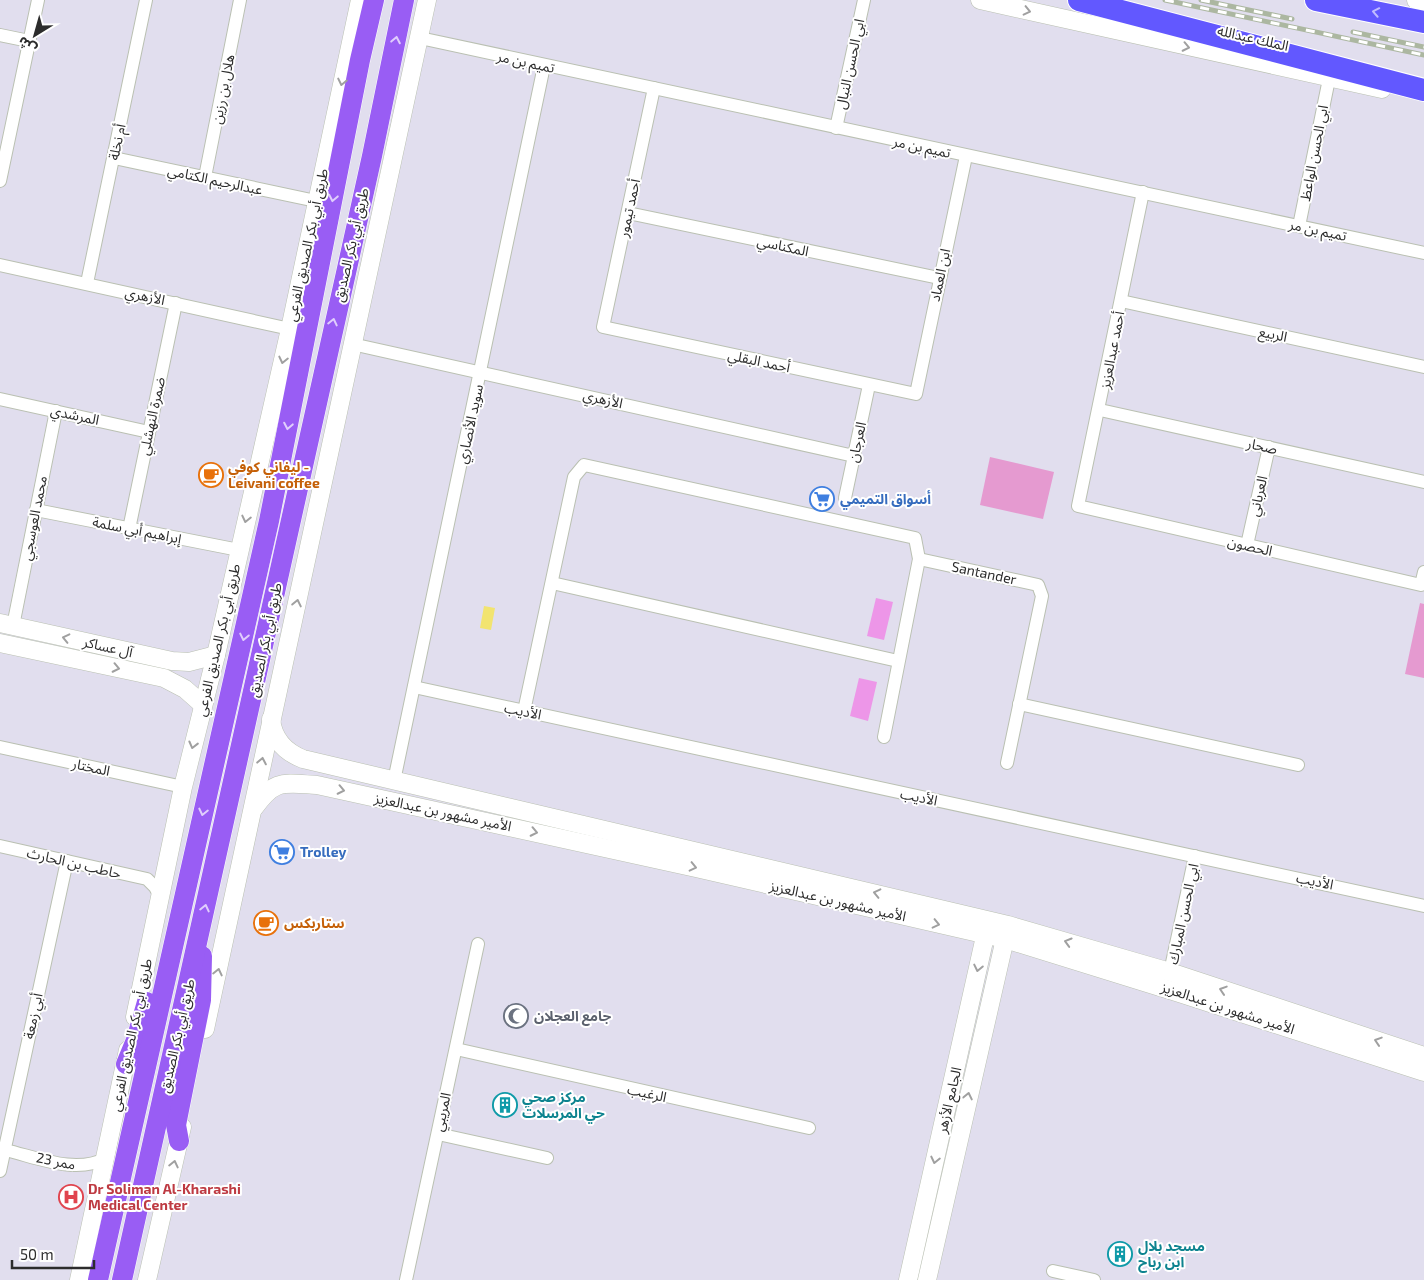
<svg xmlns="http://www.w3.org/2000/svg" width="1424" height="1280" font-family="'Exo 2','Noto Sans Arabic',sans-serif">
  <rect width="100%" height="100%" fill="#e1deee"/>
  <g fill="#e59ad0">
    <polygon points="990,457 1054,472 1043,519 980,505"/>
    <polygon points="1420,603 1424,604 1424,678 1405,674"/>
  </g>
  <g fill="#ed96e8">
    <polygon points="876,598 893,602 884,640 867,636"/>
    <polygon points="859,678 877,682 868,721 850,716"/>
  </g>
  <polygon fill="#f2e470" points="484,606 495,608 491,630 480,628"/>
  <g fill="none" stroke-linecap="round" stroke-linejoin="round">
    <defs>
      <g id="street">
        <polyline points="0,35 29,41"/>
        <polyline points="420,38 1424,253"/>
        <polyline points="654,88 603,327 916,394 966,156"/>
        <polyline points="836,128 864,0"/>
        <polyline points="114,158 316,201"/>
        <polyline points="205,177 240,0"/>
        <polyline points="0,181 38,0"/>
        <polyline points="1143,192 1078,506 1421,585 1424,572"/>
        <polyline points="628,213 939,278"/>
        <polyline points="1299,226 1329,79"/>
        <polyline points="0,265 290,329"/>
        <polyline points="87,283 146,0"/>
        <polyline points="1121,301 1424,367"/>
        <polyline points="352,344 854,456"/>
        <polyline points="0,399 149,432"/>
        <polyline points="1100,410 1424,482"/>
        <polyline points="845,498 869,385"/>
        <polyline points="36,510 239,550"/>
        <polyline points="129,529 176,303"/>
        <polyline points="1247,545 1269,447"/>
        <polyline points="919,559 1038,585 1042,596 1007,763"/>
        <polyline points="552,583 898,661"/>
        <polyline points="13,626 56,411"/>
        <polyline points="414,687 1424,906"/>
        <polyline points="1019,704 1298,765"/>
        <polyline points="524,711 574,477 584,465 915,538 919,559 884,737"/>
        <polyline points="0,747 183,787"/>
        <polyline points="394,781 544,66"/>
        <polyline points="0,846 147,879 155,887 160,896"/>
        <polyline points="1170,972 1195,856"/>
        <polyline points="456,1049 809,1128"/>
        <polyline points="438,1134 547,1158"/>
        <path d="M5 1150C36 1157 76 1175 106 1158"/>
        <polyline points="0,1171 67,861"/>
        <polyline points="1053,1271 1094,1280"/>
        <polyline points="406,1280 478,944"/>
      </g>
      <g id="secondary">
        <polyline points="980,0 1382,89"/>
        <polyline points="1416,0 1424,2"/>
        <polyline points="0,623 172,661 189,662 216,655"/>
        <polyline points="0,643 164,678 185,689 203,705"/>
        <path d="M271 719C273 739 285 752 303 759L1008 925 1170 972 1424 1056"/>
        <path d="M254 808C275 779 282 783 317 785L696 868 1005 939 1179 993 1424 1072"/>
        <polyline points="135,1017 183,787 216,655 290,329 360,0"/>
        <polyline points="205,1029 427,0"/>
        <polyline points="79,1280 128,1050"/>
        <polyline points="147,1280 182,1127"/>
        <polyline points="908,1280 988,923"/>
        <polyline points="927,1280 1007,930"/>
      </g>
      <g id="primary">
        <polyline points="126,1064 136,1040 147,1002"/>
        <polyline points="179,1141 176,1125 201,1000 202,956"/>
        <polyline points="98,1280 269,521 360,60 374,0"/>
        <polyline points="122,1280 372,156 404,0"/>
      </g>
      <g id="highway">
        <polyline points="1079,0 1424,90"/>
        <polyline points="1316,0 1424,22"/>
      </g>
    </defs>
    <use href="#street" stroke="#bac0b2" stroke-width="14"/>
    <use href="#secondary" stroke="#bac0b2" stroke-width="19"/>
    <use href="#primary" stroke="#fff" stroke-width="21"/>
    <use href="#highway" stroke="#fff" stroke-width="24"/>
    <use href="#street" stroke="#fff" stroke-width="12"/>
    <use href="#secondary" stroke="#fff" stroke-width="18"/>
    <use href="#primary" stroke="#995df4" stroke-width="20"/>
    <use href="#highway" stroke="#6258ff" stroke-width="22"/>
    <defs>
      <g id="rail">
        <polyline points="1165,0 1424,55"/>
        <polyline points="1201,0 1292,19"/>
        <polyline points="1353,32 1424,47"/>
      </g>
    </defs>
    <use href="#rail" stroke="#acb7a1" stroke-width="5"/>
    <use href="#rail" stroke="#fff" stroke-width="3" stroke-dasharray="9" stroke-linecap="butt"/>
  </g>
  <defs><path id="oneway-chevron" d="M-2-3.5L2.5 0L-2 3.5" fill="none" stroke-width="1.6" stroke-linecap="round" stroke-linejoin="round" transform="scale(1.25)"/></defs>
  <g stroke="#a0a0a0">
    <use href="#oneway-chevron" transform="translate(1027 11) rotate(13)"/>
    <use href="#oneway-chevron" transform="translate(1186 47) rotate(12)"/>
    <use href="#oneway-chevron" transform="translate(342 82) rotate(102)"/>
    <use href="#oneway-chevron" transform="translate(283 360) rotate(103)"/>
    <use href="#oneway-chevron" transform="translate(246 519) rotate(103)"/>
    <use href="#oneway-chevron" transform="translate(297 603) rotate(-78)"/>
    <use href="#oneway-chevron" transform="translate(66 638) rotate(-167)"/>
    <use href="#oneway-chevron" transform="translate(116 668) rotate(12)"/>
    <use href="#oneway-chevron" transform="translate(193 745) rotate(104)"/>
    <use href="#oneway-chevron" transform="translate(262 761) rotate(-79)"/>
    <use href="#oneway-chevron" transform="translate(341 790) rotate(12)"/>
    <use href="#oneway-chevron" transform="translate(534 832) rotate(12)"/>
    <use href="#oneway-chevron" transform="translate(693 867) rotate(13)"/>
    <use href="#oneway-chevron" transform="translate(877 893) rotate(-167)"/>
    <use href="#oneway-chevron" transform="translate(936 924) rotate(13)"/>
    <use href="#oneway-chevron" transform="translate(1068 942) rotate(-164)"/>
    <use href="#oneway-chevron" transform="translate(978 968) rotate(102)"/>
    <use href="#oneway-chevron" transform="translate(218 972) rotate(-77)"/>
    <use href="#oneway-chevron" transform="translate(1223 990) rotate(-162)"/>
    <use href="#oneway-chevron" transform="translate(1378 1041) rotate(-162)"/>
    <use href="#oneway-chevron" transform="translate(968 1096) rotate(-78)"/>
    <use href="#oneway-chevron" transform="translate(935 1160) rotate(103)"/>
    <use href="#oneway-chevron" transform="translate(174 1164) rotate(-77)"/>
  </g>
  <use stroke="#c0bcff" href="#oneway-chevron" transform="translate(1376 12) rotate(-169)"/>
  <g stroke="#e0cefc">
    <use href="#oneway-chevron" transform="translate(396 40) rotate(-79)"/>
    <use href="#oneway-chevron" transform="translate(333 198) rotate(101)"/>
    <use href="#oneway-chevron" transform="translate(333 322) rotate(-77)"/>
    <use href="#oneway-chevron" transform="translate(288 426) rotate(101)"/>
    <use href="#oneway-chevron" transform="translate(244 637) rotate(102)"/>
    <use href="#oneway-chevron" transform="translate(203 812) rotate(103)"/>
    <use href="#oneway-chevron" transform="translate(205 908) rotate(-77)"/>
  </g>
  <defs>
    <symbol id="cafe-ring" viewBox="-11 -11 22 22"><circle r="9.5" fill="#fff" stroke="#e8710a" stroke-width="1.5"/><path d="M-5.5-4.5H6V0H3Q3 3.5 0 3.5H-2.5Q-5.5 3.5-5.5 0ZM3-3.2v2h1.7v-2ZM-6 4.5H4V6H-6Z" fill="#e8710a"/></symbol>
    <symbol id="supermarket-ring" viewBox="-11 -11 22 22"><circle r="9.5" fill="#fff" stroke="#3f7fe0" stroke-width="1.5"/><path d="M-6-5.5h2.5l.6 2H6L4.5 2H-2.5L-4.4-4H-6ZM-1.5 3.2a1.3 1.3 0 1 0 .1 0ZM3 3.2a1.3 1.3 0 1 0 .1 0Z" fill="#3f7fe0"/></symbol>
    <symbol id="mosque-ring" viewBox="-11 -11 22 22"><circle r="9.5" fill="#fff" stroke="#6b7280" stroke-width="1.5"/><path d="M3.5-4.9A6 6 0 1 0 3.5 4.9A5 5 0 1 1 3.5-4.9Z" fill="#6b7280"/></symbol>
    <symbol id="building-ring" viewBox="-11 -11 22 22"><circle r="9.5" fill="#fff" stroke="#0f9aa8" stroke-width="1.5"/><path d="M-4-6H4V6H1V3H-1V6H-4ZM-2.5-4.3h1.7v1.8h-1.7ZM.8-4.3h1.7v1.8H.8ZM-2.5-1h1.7V.8h-1.7ZM.8-1h1.7V.8H.8Z" fill="#0f9aa8"/></symbol>
    <symbol id="hospital-ring" viewBox="-11 -11 22 22"><circle r="9.5" fill="#fff" stroke="#e0444e" stroke-width="1.5"/><path d="M-5-5h3v3.5h4V-5h3V5h-3V1.5h-4V5h-3Z" fill="#e0444e"/></symbol>
  </defs>
  <g fill-rule="evenodd">
    <use href="#cafe-ring" x="197" y="461" width="28" height="28"/>
    <use href="#supermarket-ring" x="808" y="485" width="28" height="28"/>
    <use href="#supermarket-ring" x="268" y="838" width="28" height="28"/>
    <use href="#cafe-ring" x="252" y="909" width="28" height="28"/>
    <use href="#mosque-ring" x="502" y="1002" width="28" height="28"/>
    <use href="#building-ring" x="491" y="1091" width="28" height="28"/>
    <use href="#hospital-ring" x="57" y="1183" width="28" height="28"/>
    <use href="#building-ring" x="1106" y="1240" width="28" height="28"/>
  </g>
  <g text-anchor="middle" stroke-width="4" stroke-linejoin="round" paint-order="stroke">
    <g font-size="14" fill="#2c2c2c" stroke="#fff">
      <text transform="translate(1253 38) rotate(13)" y="5">الملك عبدالله</text>
      <text transform="translate(526 62) rotate(12)" y="5">تميم بن مر</text>
      <text transform="translate(850 64) rotate(-78)" y="5">ابي الحسن النبال</text>
      <text transform="translate(223 89) rotate(-79)" y="5">هلال بن رزين</text>
      <text transform="translate(117 142) rotate(-78)" y="5">أم نخلة</text>
      <text transform="translate(922 147) rotate(12)" y="5">تميم بن مر</text>
      <text transform="translate(1314 153) rotate(-79)" y="5">ابي الحسن الواعظ</text>
      <text transform="translate(215 180) rotate(12)" y="5">عبدالرحيم الكتامي</text>
      <text transform="translate(629 208) rotate(-78)" y="5">أحمد تيمور</text>
      <text transform="translate(1318 230) rotate(12)" y="5">تميم بن مر</text>
      <text transform="translate(307 245) rotate(-78)" y="5">طريق أبي بكر الصديق الفرعي</text>
      <text transform="translate(351 245) rotate(-77)" y="5">طريق أبي بكر الصديق</text>
      <text transform="translate(783 246) rotate(12)" y="5">المكناسي</text>
      <text transform="translate(940 275) rotate(-78)" y="5">ابن العماد</text>
      <text transform="translate(145 296) rotate(12)" y="5">الأزهري</text>
      <text transform="translate(1273 334) rotate(12)" y="5">الربيع</text>
      <text transform="translate(1112 350) rotate(-79)" y="5">أحمد عبدالعزيز</text>
      <text transform="translate(759 361) rotate(12)" y="5">أحمد البقلي</text>
      <text transform="translate(603 399) rotate(13)" y="5">الأزهري</text>
      <text transform="translate(75 415) rotate(12)" y="5">المرشدي</text>
      <text transform="translate(152 416) rotate(-78)" y="5">ضمرة النهشلي</text>
      <text transform="translate(470 424) rotate(-78)" y="5">سويد الأنصاري</text>
      <text transform="translate(857 442) rotate(-78)" y="5">العرجان</text>
      <text transform="translate(1262 446) rotate(12)" y="5">صحار</text>
      <text transform="translate(1258 496) rotate(-77)" y="5">العرباني</text>
      <text transform="translate(34 518) rotate(-79)" y="5">محمد العوسجي</text>
      <text transform="translate(137 530) rotate(11)" y="5">إبراهيم أبي سلمة</text>
      <text transform="translate(1250 546) rotate(13)" y="5">الحصون</text>
      <text transform="translate(984 573) rotate(12)" y="5">Santander</text>
      <text transform="translate(218 640) rotate(-77)" y="5">طريق أبي بكر الصديق الفرعي</text>
      <text transform="translate(265 640) rotate(-78)" y="5">طريق أبي بكر الصديق</text>
      <text transform="translate(108 647) rotate(13)" y="5">آل عساكر</text>
      <text transform="translate(523 711) rotate(12)" y="5">الأديب</text>
      <text transform="translate(91 767) rotate(12)" y="5">المختار</text>
      <text transform="translate(919 797) rotate(12)" y="5">الأديب</text>
      <text transform="translate(443 812) rotate(12)" y="5">الأمير مشهور بن عبدالعزيز</text>
      <text transform="translate(74 863) rotate(13)" y="5">حاطب بن الحارث</text>
      <text transform="translate(1315 881) rotate(12)" y="5">الأديب</text>
      <text transform="translate(838 901) rotate(13)" y="5">الأمير مشهور بن عبدالعزيز</text>
      <text transform="translate(1183 914) rotate(-78)" y="5">ابي الحسن المبارك</text>
      <text transform="translate(1228 1008) rotate(18)" y="5">الأمير مشهور بن عبدالعزيز</text>
      <text transform="translate(33 1016) rotate(-78)" y="5">أبي زمعة</text>
      <text transform="translate(131 1035) rotate(-78)" y="5">طريق أبي بكر الصديق الفرعي</text>
      <text transform="translate(177 1036) rotate(-77)" y="5">طريق أبي بكر الصديق</text>
      <text transform="translate(647 1093) rotate(13)" y="5">الرغيب</text>
      <text transform="translate(949 1100) rotate(-77)" y="5">الجامع الأزهر</text>
      <text transform="translate(442 1112) rotate(-78)" y="5">المريبي</text>
      <text transform="translate(56 1161) rotate(11)" y="5">ممر 23</text>
    </g>
    <g font-size="14" font-weight="bold" fill="#c56008" stroke="#fff" text-anchor="start">
      <text x="228" y="472">ليفاني كوفي -<tspan x="228" dy="16">Leivani coffee</tspan></text>
      <text x="284" y="928">ستاربكس</text>
    </g>
    <g font-size="14" font-weight="bold" fill="#366cbe" stroke="#fff" text-anchor="start">
      <text x="840" y="504">أسواق التميمي</text>
      <text x="300" y="857">Trolley</text>
    </g>
    <g font-size="14" font-weight="bold" fill="#5b616d" stroke="#fff" text-anchor="start">
      <text x="534" y="1021">جامع العجلان</text>
    </g>
    <g font-size="14" font-weight="bold" fill="#0d838f" stroke="#fff" text-anchor="start">
      <text x="522" y="1102">مركز صحي<tspan x="522" dy="16">حي المرسلات</tspan></text>
      <text x="1138" y="1251">مسجد بلال<tspan x="1138" dy="16">ابن رباح</tspan></text>
    </g>
    <g font-size="14" font-weight="bold" fill="#be3a42" stroke="#fff" text-anchor="start">
      <text x="88" y="1194">Dr Soliman Al-Kharashi<tspan x="88" dy="16">Medical Center</tspan></text>
    </g>
  </g>
  <g transform="translate(35 35) rotate(217)" stroke="#ffffff" stroke-width="4" paint-order="stroke">
  <path d="M0-4L9 19L0 12L-9 19Z" fill="#2c2c2c"/>
  <text y="-8" font-size="14" font-weight="bold" text-anchor="middle" fill="#2c2c2c">ش</text>
  </g>
  <path d="M12 1260v8h82v-8" fill="none" stroke="#2c2c2c" stroke-width="2.5"/>
  <text x="20" y="1260" font-size="15" fill="#2c2c2c" stroke="#ffffff" stroke-width="4" paint-order="stroke">50 m</text>
</svg>
